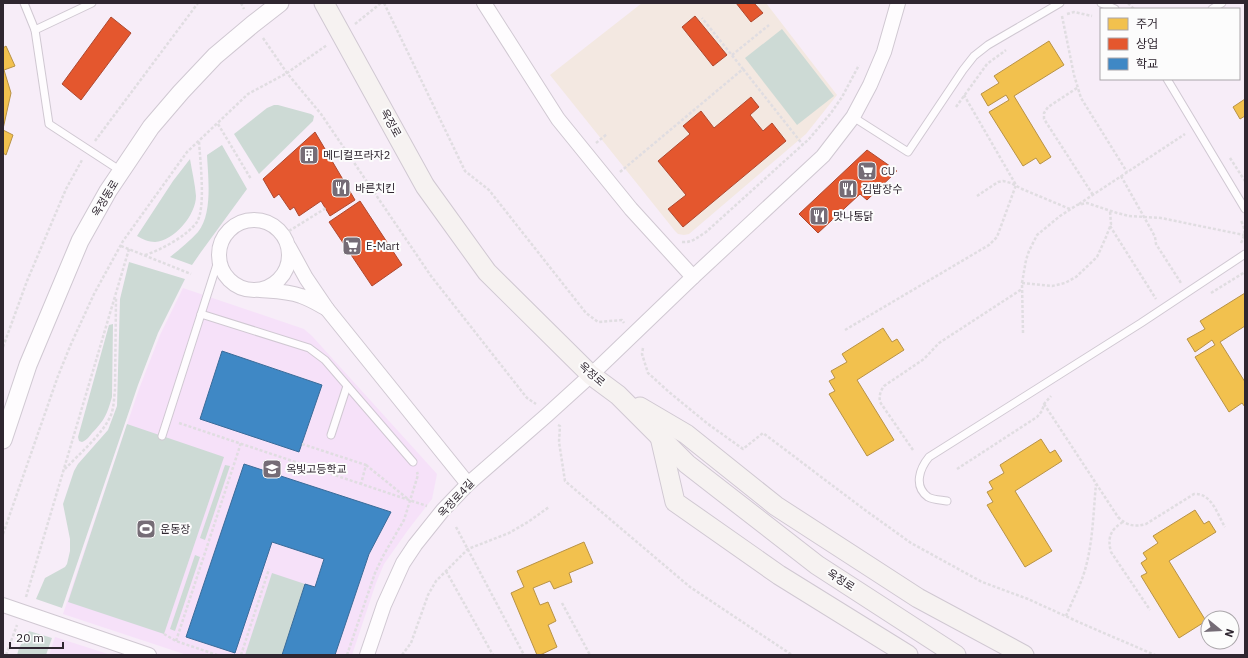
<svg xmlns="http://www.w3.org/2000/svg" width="1248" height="658" font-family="'IBM Plex Sans','Noto Sans KR',sans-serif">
  <rect width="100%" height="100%" fill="#f7edf8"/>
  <polygon fill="#f3e8e1" points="642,3 766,3 837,95 806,134 689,234 684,235 678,234 675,231 550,75"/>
  <g fill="#f6e1f9">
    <polygon points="183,288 304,329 312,336 437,474 432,499 408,530 384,564 376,583 352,655 187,655 63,614 139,389 160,335"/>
    <polygon points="55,637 111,655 49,655"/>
  </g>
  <g fill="#cddad5">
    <polygon points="782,29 834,96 797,125 745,58"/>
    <polygon points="274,105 278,105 311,114 314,116 313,121 259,174 234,134 267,108"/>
    <path d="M222 145 247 189 201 252 192 265 170 257C180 249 190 241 198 232 213 214 208 176 207 155Z"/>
    <path d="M190 159C192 171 195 184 196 196 196 215 174 241 155 242 149 242 142 239 137 236L173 181Z"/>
    <polygon points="129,262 185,279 158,333 138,385 62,608 36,599 45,578 65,567 67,564 70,551 70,539 63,504 74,471 78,464 108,430 117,406 120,299"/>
    <path d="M113 324 112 397C107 414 105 420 92 433 89 437 87 440 82 442L79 441 78 437 109 325Z"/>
    <polygon points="127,424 224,457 164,634 68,602"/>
    <polygon points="225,465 230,466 205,540 200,538"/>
    <polygon points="195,555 200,557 175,631 170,629"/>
    <polygon points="272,573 305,584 282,655 245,655"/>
    <polygon points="29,631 52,638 46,655 17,655 19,648"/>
  </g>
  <g fill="#f2c14e" stroke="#b89245">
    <polygon points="1049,41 1064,65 1014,96 1051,157 1040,164 1036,158 1023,166 989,112 1009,100 1006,95 988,106 981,94 999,83 994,76"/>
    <polygon points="6,46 15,66 4,70 11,93 3,129 3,48"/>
    <polygon points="1245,99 1245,116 1240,119 1233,107"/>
    <polygon points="3,130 13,135 6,155 3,153"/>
    <polygon points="1245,293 1245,326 1220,342 1245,382 1245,407 1242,403 1229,412 1195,357 1215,345 1212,340 1195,352 1187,339 1205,329 1200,321"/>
    <polygon points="883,328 892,342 897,339 904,350 857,380 894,440 867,456 829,394 835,391 829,381 835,378 831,371 847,362 842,354"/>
    <polygon points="1041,439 1050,453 1055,450 1062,461 1015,491 1052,551 1025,567 987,505 993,502 987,492 993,489 989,482 1004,473 1000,465"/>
    <polygon points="1195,510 1204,524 1209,521 1216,532 1169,561 1206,621 1179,638 1141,576 1147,573 1141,563 1147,559 1143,553 1158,543 1153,536"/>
    <polygon points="584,542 593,563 569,573 572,582 554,589 550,581 533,588 540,605 548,602 556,621 548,625 557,647 540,655 537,655 511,593 524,587 517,571"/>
  </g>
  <g fill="#e4572e" stroke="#ae482f">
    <polygon points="736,3 754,3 763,13 751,22"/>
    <polygon points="695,16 727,55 713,66 682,27"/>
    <polygon points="111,17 131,33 81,100 62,84"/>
    <polygon points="751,97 759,107 750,115 763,131 772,123 786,141 683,227 668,209 686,195 658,161 690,134 683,126 701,111 714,128"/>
    <polygon points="315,132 355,200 330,216 321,201 299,216 294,207 290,210 279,194 274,198 263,179"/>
    <polygon points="867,150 897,171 867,200 860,194 818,233 799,214"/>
    <polygon points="360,201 402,265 372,286 329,222"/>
  </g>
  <g fill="#3f88c5" stroke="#3a6b98">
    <polygon points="222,351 322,385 299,452 200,419"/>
    <polygon points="244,464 391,512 369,554 335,655 282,655 305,584 315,587 324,559 272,542 235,653 186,637"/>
  </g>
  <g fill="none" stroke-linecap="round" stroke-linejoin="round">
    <defs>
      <g id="service">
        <polyline points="24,3 35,30 49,124 121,171"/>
        <polyline points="1101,3 1115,9"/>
        <polyline points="1212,9 1222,3"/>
        <polyline points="35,30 92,3"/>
        <polyline points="1167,79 1245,209"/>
        <polyline points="853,117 908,152 963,70 974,56 988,45 1060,3"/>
        <polyline points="201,314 309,348 325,360 413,462"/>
        <polyline points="331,435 347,386"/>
        <polyline points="162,436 219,258"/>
        <path d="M947 501C942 500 933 500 928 497 913 486 920 468 929 457L1141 323 1245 254"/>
      </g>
      <g id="minor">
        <polyline points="484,3 558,119 631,209 693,277"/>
        <circle cx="254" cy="255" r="35"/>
        <path d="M260 290C274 291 288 291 301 296 310 299 318 304 327 309L306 278 289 247"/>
        <polyline points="327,309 468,484"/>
        <polyline points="3,605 149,655"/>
        <polyline points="367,655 384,605 403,563 415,545 443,510 468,484 547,415 591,375 693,277 823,156 853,117 870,85 884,52 898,3"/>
      </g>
      <polyline id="tertiary" points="3,440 28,365 80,241 108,191 151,127 181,92 215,56 253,24 280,3"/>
      <g id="secondary">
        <polyline points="324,3 425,186 487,272 591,375 618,395 687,464 817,565 956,655"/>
        <polyline points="640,407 686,434 776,506 918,598 1024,655"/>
        <polyline points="660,437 675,502 779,575 908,655"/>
      </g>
    </defs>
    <use href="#service" stroke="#d0c8d2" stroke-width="9"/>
    <use href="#minor" stroke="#d0c8d2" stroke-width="16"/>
    <use href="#tertiary" stroke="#d0c8d2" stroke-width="19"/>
    <use href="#secondary" stroke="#d0c8d2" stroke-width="21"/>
    <g stroke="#e0dde1" stroke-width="2.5" stroke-dasharray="3 2" stroke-linecap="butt">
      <polyline points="241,3 244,9"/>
      <polyline points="384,3 465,171 489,190 586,313 598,322 622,320 624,323"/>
      <polyline points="1128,3 1134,9"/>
      <polyline points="1067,14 1074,12 1092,16"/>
      <polyline points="1062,16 1074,75 1081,98 1127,172"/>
      <polyline points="355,24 381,3"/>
      <polyline points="263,38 287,73 321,114 431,276 527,398 536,404"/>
      <polyline points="732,55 769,25"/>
      <polyline points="743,69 803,145"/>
      <polyline points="1077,88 1048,107 1044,113 1044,119 1093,195"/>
      <polyline points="956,107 987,64 1006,50"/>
      <polyline points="218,124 251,179"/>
      <polyline points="95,141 198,3"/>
      <polyline points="596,143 607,134"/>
      <polyline points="1230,158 1245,181"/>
      <polyline points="620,172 743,69 702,18"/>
      <polyline points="1121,176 1153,233 1155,237 1156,244 1181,283"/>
      <polyline points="977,196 998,182 1003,181 1011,183 1022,189 1070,209"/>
      <polyline points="1079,204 1185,134"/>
      <polyline points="1110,226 1156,299"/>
      <polyline points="289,231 326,208"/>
      <path d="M682 242C692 243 698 237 706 232L809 139 831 113 842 97 859 65"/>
      <path d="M1241 243C1245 236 1246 229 1241 221"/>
      <polyline points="121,246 191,274"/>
      <path d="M145 255C161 250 187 236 197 222 206 207 200 160 199 141"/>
      <polyline points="1022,283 1052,286 1065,283 1076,277 1097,257 1106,237 1111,224 1110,211"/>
      <polyline points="1211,293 1245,272"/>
      <polyline points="845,330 989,245 997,237 1016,185 964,95"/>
      <polyline points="1023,333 1022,283 1026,260 1029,251 1037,235 1060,216 1077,205 1087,203 1117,213 1129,216 1161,218 1244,235"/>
      <polyline points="3,347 27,281 66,189 82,160"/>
      <polyline points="643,348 642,354 648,373 669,392 708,424 743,449 763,433 865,510 911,543 982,582 1028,599 1083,624 1155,655"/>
      <path d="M1044 404 1118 517C1127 526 1135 527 1146 524L1194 494C1212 493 1217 514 1225 527"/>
      <polyline points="179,423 427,506"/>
      <polyline points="558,425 560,426 559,442 565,481 690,587 792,655"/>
      <polyline points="302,444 366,465 361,484"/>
      <path d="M913 450 880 402C879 396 880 392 884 386L924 359 939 343 1022 289"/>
      <polyline points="366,465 408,499"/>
      <path d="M65 469C79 454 103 434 111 415 114 407 114 398 115 390L116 298"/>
      <polyline points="957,469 1037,417 1042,411 1044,404 1051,396"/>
      <path d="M1123 522C1111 529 1107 537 1111 552L1150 610"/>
      <polyline points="456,527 524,655"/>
      <polyline points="3,534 58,376 71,344 94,294 123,241 187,152 248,94 287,73 327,45"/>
      <polyline points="446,571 493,655"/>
      <polyline points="26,597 129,249"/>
      <polyline points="562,603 590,655"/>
      <path d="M1066 616C1071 604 1077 592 1082 579 1093 549 1093 515 1096 484"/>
      <polyline points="164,634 176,641 217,655"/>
      <polyline points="176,641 241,443"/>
      <polyline points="6,655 17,625"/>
      <polyline points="241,655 269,569"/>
      <polyline points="347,655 375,573 383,556 404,520 418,475 417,472"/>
      <polyline points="402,655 411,643 428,595 436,581 468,549 509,533 528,522 549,507"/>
    </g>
    <use href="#service" stroke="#fefcfe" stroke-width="7"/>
    <use href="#minor" stroke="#fefcfe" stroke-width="14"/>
    <use href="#tertiary" stroke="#fefcfe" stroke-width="17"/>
    <use href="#secondary" stroke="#f6f2f1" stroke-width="19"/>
  </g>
  <defs>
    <symbol id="building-square" viewBox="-11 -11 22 22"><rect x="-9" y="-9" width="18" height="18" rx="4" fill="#756c76" stroke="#fcfcfc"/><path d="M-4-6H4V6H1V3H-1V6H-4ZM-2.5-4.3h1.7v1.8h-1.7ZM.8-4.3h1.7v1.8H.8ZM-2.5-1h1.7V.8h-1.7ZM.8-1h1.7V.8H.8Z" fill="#fff"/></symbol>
    <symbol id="supermarket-square" viewBox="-11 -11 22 22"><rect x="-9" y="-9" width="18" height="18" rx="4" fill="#756c76" stroke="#fcfcfc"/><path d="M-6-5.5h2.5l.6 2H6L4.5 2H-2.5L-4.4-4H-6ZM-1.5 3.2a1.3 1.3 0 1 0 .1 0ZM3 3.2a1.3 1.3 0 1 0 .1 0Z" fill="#fff"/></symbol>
    <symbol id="restaurant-square" viewBox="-11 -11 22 22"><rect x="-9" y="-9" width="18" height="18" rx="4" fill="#756c76" stroke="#fcfcfc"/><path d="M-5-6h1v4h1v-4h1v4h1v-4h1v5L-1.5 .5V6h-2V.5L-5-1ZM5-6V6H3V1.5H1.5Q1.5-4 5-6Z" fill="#fff"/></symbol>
    <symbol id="school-square" viewBox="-11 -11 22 22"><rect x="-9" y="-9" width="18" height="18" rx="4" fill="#756c76" stroke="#fcfcfc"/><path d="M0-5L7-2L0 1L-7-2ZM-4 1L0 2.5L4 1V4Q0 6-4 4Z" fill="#fff"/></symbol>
    <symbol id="stadium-square" viewBox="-11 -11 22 22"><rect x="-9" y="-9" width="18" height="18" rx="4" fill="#756c76" stroke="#fcfcfc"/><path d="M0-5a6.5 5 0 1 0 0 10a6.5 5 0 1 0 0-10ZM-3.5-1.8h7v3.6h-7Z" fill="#fff"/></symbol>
  </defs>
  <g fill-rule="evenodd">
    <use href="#building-square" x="298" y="144" width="22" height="22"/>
    <use href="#supermarket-square" x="856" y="160" width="22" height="22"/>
    <use href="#restaurant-square" x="330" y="177" width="22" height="22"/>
    <use href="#restaurant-square" x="837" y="178" width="22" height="22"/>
    <use href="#restaurant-square" x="808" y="205" width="22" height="22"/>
    <use href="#supermarket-square" x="341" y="235" width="22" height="22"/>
    <use href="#school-square" x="261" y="458" width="22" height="22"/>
    <use href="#stadium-square" x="135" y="518" width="22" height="22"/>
  </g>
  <g text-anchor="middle" stroke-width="4" stroke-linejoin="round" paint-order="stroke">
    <g font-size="11" fill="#2f2630" stroke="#fcfcfc">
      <text transform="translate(391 123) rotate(61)" y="4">옥정로</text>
      <text transform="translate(105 198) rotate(-59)" y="4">옥정동로</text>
      <text transform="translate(592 374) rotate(41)" y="4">옥정로</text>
      <text transform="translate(456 498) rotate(-47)" y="4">옥정로4길</text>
      <text transform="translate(841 580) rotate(33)" y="4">옥정로</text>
    </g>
    <g font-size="11" fill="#2f2630" stroke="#fcfcfc" text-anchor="start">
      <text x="323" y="159">메디컬프라자2</text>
      <text x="881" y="175">CU</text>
      <text x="355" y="192">바른치킨</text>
      <text x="862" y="193">김밥장수</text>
      <text x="833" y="220">맛나통닭</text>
      <text x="366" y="250">E-Mart</text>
      <text x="286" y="473">옥빛고등학교</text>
      <text x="160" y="533">운동장</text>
    </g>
  </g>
  <rect width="1248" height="658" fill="none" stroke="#2f2630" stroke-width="8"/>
  <rect x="1100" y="8" width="140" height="72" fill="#fcfcfc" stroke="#aaa6aa"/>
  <rect x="1108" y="18" width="20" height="12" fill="#f2c14e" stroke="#aaa6aa"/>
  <text x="1136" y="28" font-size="12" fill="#2f2630">주거</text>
  <rect x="1108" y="38" width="20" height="12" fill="#e4572e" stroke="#aaa6aa"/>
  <text x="1136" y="48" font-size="12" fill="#2f2630">상업</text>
  <rect x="1108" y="58" width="20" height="12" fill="#3f88c5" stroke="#aaa6aa"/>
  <text x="1136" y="68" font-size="12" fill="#2f2630">학교</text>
  <g transform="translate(1220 630) rotate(108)"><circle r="19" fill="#fcfcfc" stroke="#aaa6aa"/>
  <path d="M0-3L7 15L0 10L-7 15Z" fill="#756c76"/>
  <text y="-6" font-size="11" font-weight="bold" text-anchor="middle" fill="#2f2630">N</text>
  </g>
  <path d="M10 642v6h53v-6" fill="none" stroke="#2f2630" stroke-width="2"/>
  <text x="16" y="642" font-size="12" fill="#2f2630" stroke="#fcfcfc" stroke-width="3" paint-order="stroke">20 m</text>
</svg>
